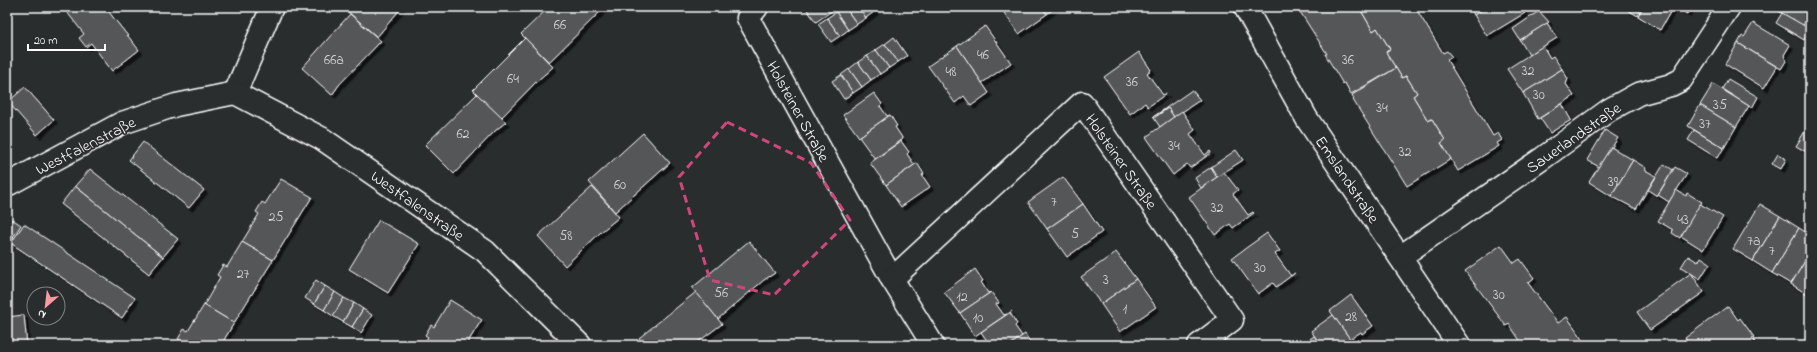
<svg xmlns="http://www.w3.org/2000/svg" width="1817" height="352" font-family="'Indie Flower',sans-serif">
  <defs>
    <filter id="shadow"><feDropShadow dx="3.5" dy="3.5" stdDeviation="0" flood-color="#0009"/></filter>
  </defs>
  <rect width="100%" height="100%" fill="#2a2d2e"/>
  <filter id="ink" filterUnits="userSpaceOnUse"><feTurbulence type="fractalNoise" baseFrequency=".025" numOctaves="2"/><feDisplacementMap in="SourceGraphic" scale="8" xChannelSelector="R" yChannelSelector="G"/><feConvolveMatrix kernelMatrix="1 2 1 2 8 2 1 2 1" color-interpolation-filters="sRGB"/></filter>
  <g filter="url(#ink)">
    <g fill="#555758" stroke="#fff" filter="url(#shadow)">
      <polygon points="63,7 105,7 139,50 112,71 91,43 86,47 79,38 84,34"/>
      <polygon points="350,7 402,7 377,37 346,10"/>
      <polygon points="549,7 598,7 601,11 549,62 521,34"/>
      <polygon points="805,7 836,7 836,8 816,22"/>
      <polygon points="843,7 845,7 857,24 848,30 836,12"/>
      <polygon points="845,7 859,7 866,18 857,24"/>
      <polygon points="859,7 872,7 875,11 866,18"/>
      <polygon points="1000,7 1042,7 1047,14 1019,34"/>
      <polygon points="1042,7 1056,7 1047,14"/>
      <polygon points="1297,7 1359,7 1373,31 1377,28 1390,49 1386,52 1396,68 1351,94 1345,83 1343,84 1325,54 1327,54"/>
      <polygon points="1359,7 1415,7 1443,53 1447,51 1452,57 1447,60 1493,136 1498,133 1502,140 1497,143 1499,146 1458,171 1441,143 1445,140 1432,119 1428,121 1413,96 1417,93 1406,76 1402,78 1386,52 1390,49 1377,28 1373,31"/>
      <polygon points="1470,7 1487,7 1474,15"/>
      <polygon points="1487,7 1521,7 1525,13 1487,36 1474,15"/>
      <polygon points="1622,7 1643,7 1638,16"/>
      <polygon points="1643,7 1673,7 1660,30 1638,16"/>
      <polygon points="1675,7 1691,7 1687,14"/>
      <polygon points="1772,7 1810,7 1810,13 1803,26"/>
      <polygon points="1539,11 1549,22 1520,40 1513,29"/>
      <polygon points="836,12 848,30 840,36 827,18"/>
      <polygon points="1782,13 1810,29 1804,40 1776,23"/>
      <polygon points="350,14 381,41 339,85 332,95 302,68"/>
      <polygon points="827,18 840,36 831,42 818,24"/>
      <polygon points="1547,23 1557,38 1529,55 1520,40"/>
      <polygon points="1753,23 1790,45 1784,55 1786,61 1781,69 1738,43 1742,36 1744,37"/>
      <polygon points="985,26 1011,63 982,83 957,46"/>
      <polygon points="894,37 907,56 898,62 885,44"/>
      <polygon points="525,38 553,67 536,82 501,118 473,90"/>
      <polygon points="1738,43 1777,67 1764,88 1725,64"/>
      <polygon points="885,44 898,62 889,68 876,50"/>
      <polygon points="957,46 989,93 971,106 964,96 955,103 928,66"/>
      <polygon points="1543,46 1550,58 1553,56 1562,69 1523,93 1507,69"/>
      <polygon points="876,50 889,68 880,74 867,56"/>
      <polygon points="1139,52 1151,70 1147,73 1163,95 1167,93 1148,107 1145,103 1130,114 1104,77"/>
      <polygon points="867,56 880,74 871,80 858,62"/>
      <polygon points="858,62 871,80 862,87 849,69"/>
      <polygon points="1396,68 1402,78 1406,76 1417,93 1413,96 1428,121 1432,119 1445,140 1441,143 1451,159 1407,186 1353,100 1354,99 1352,95"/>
      <polygon points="849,69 862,87 853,93 841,75"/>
      <polygon points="1562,69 1568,79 1566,84 1574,96 1538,119 1523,93"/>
      <polygon points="841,75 853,93 844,99 832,81"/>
      <polygon points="1728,79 1758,97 1752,108 1722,89"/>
      <polygon points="1713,84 1749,106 1736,127 1700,105"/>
      <polygon points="25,87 54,120 37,135 8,102"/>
      <polygon points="1192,90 1200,100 1182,112 1174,117 1168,108 1153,117"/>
      <polygon points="874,93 882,104 880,106 887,116 890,115 859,137 843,115"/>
      <polygon points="477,94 506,122 495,131 454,174 425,145"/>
      <polygon points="1562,104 1571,120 1550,133 1540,118"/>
      <polygon points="1700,105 1736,127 1724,148 1688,126"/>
      <polygon points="1168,108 1174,117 1160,127 1154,118"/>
      <polygon points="1182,111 1195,130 1190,134 1205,155 1210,151 1211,153 1190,168 1187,164 1173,175 1146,137"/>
      <polygon points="890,115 897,126 895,127 903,139 875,159 859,137"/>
      <polygon points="1810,123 1810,154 1796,146"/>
      <polygon points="1605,130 1618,138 1599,167 1587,160"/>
      <polygon points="1694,130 1724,148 1717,158 1688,140"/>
      <polygon points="643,133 670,163 615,212 589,182"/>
      <polygon points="901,141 909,152 907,154 914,164 917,163 886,185 870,163"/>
      <polygon points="143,142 204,190 189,208 129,160"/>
      <polygon points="1611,147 1633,160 1611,196 1589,182"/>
      <polygon points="1236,150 1243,160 1217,177 1211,167"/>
      <polygon points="1778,154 1786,159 1781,169 1772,164"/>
      <polygon points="1633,160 1646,168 1645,170 1656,176 1636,209 1611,196"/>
      <polygon points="917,163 924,174 922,175 930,187 901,207 886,185"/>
      <polygon points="1664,164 1673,170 1657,196 1648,190"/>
      <polygon points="1211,167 1217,177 1201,188 1195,178"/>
      <polygon points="1675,167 1687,174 1669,202 1658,195"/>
      <polygon points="90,169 178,239 163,257 75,186"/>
      <polygon points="1224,172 1238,190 1233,194 1248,215 1253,212 1254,213 1233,228 1230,224 1215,235 1189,197"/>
      <polygon points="1063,177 1083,204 1047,229 1028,202"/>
      <polygon points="281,179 312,197 273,260 242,242 259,214 256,212 262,202 265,204"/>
      <polygon points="75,186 163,257 149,274 61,204"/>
      <polygon points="592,187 619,217 601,232 565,266 538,236"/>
      <polygon points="1676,190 1686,196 1687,193 1702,202 1680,238 1672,233 1673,230 1658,221"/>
      <polygon points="1083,204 1102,232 1067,257 1047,229"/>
      <polygon points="1700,204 1723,217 1703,250 1681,236"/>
      <polygon points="1760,204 1780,216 1753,261 1733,249"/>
      <polygon points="1780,216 1799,228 1772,273 1753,261"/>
      <polygon points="12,219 21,225 9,243 7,241 7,226"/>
      <polygon points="379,220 419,244 388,293 349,269"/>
      <polygon points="24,224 135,298 122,318 12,244 11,243"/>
      <polygon points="1799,228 1810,235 1810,253 1791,284 1772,273"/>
      <polygon points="1267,233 1280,251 1275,254 1291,276 1295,273 1276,287 1273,283 1258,294 1232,258"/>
      <polygon points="749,241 775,273 764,280 718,319 692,288"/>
      <polygon points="242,242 273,260 234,323 204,305 220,277 217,275 223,265 227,267"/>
      <polygon points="1501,245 1514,263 1520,259 1534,278 1528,283 1558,323 1567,317 1587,345 1523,345 1509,324 1506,326 1465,271"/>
      <polygon points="1116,252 1136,279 1101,304 1081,277"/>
      <polygon points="1810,253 1810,296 1791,284"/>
      <polygon points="1688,256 1698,262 1701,257 1710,263 1700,279 1681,267"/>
      <polygon points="975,269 983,281 981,282 988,293 991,292 960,313 944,292"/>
      <polygon points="1691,273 1704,292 1650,330 1637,312"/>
      <polygon points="1136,279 1156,307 1120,332 1101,304"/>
      <polygon points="316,280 325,286 314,304 305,298"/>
      <polygon points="325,286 335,292 324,310 314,304"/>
      <polygon points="335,292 344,298 333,316 324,310"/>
      <polygon points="696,292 722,324 694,345 645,345 639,338"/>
      <polygon points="991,292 999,303 996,304 1004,315 1007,314 975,336 960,313"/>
      <polygon points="1351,295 1373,326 1362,334 1361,332 1350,339 1330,311"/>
      <polygon points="344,298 354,303 343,322 333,316"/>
      <polygon points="450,300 482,320 481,321 466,345 423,345 428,337 425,335 431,325 434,327"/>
      <polygon points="354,303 363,309 352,327 343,322"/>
      <polygon points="204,305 234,323 221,345 179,345 181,341 178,339 184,329 188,331"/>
      <polygon points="1728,306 1738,320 1740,318 1754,337 1752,338 1757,345 1690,345 1685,338"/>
      <polygon points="363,309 372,315 361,333 352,327"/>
      <polygon points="1012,311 1010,313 1017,324 1015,326 1022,336 1010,345 990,345 981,332"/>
      <polygon points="24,315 27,345 7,345 7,317"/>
      <polygon points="1333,315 1350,339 1354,345 1321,345 1311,331"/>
      <polygon points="1025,334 1032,345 1010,345 1022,336"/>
      <polygon points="1314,336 1321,345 1301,345"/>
    </g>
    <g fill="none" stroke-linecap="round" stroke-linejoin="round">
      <defs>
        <g id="minor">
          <polyline points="757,7 748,18 892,279 933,345"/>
          <polyline points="1245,7 1307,119 1459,345"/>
          <polyline points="235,93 272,7"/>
          <polyline points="7,185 122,123 176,105 235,93 321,138 485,251 580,345"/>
          <polyline points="1400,257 1543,158 1609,110 1638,94 1671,85 1681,80 1729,7"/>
          <polyline points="892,279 1082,103 1232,320 1199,345"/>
        </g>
      </defs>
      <use href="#minor" stroke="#fff" stroke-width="25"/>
      <use href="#minor" stroke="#2a2d2e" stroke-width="22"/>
    </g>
  </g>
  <path fill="none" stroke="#ce467c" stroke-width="3" stroke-dasharray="8 5" stroke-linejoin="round" d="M727 122 811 163 850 220 774 295 710 280 679 177Z"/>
  <g text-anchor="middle" stroke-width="3" stroke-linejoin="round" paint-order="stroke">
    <g font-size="14" fill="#d4d5d5">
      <text x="560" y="29">66</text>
      <text x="983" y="59">46</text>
      <text x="334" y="64">66a</text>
      <text x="1348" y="64">36</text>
      <text x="1528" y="75">32</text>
      <text x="951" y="76">48</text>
      <text x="513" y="83">64</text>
      <text x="1132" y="86">36</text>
      <text x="1539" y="99">30</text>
      <text x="1720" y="109">35</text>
      <text x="1382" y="112">34</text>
      <text x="1705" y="128">37</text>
      <text x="463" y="138">62</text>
      <text x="1174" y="150">34</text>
      <text x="1405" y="156">32</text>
      <text x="1613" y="186">39</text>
      <text x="620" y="189">60</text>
      <text x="1054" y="206">7</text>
      <text x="1217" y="212">32</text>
      <text x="276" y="221">25</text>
      <text x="1683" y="224">43</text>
      <text x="1075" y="238">5</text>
      <text x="566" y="240">58</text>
      <text x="1754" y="245">7a</text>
      <text x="1772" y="255">7</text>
      <text x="1260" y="272">30</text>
      <text x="243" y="278">27</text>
      <text x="1106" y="284">3</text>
      <text x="721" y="297">56</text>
      <text x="1499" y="299">30</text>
      <text x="962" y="301">12</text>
      <text x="1125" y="313">1</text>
      <text x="1351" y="321">28</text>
      <text x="978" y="322">10</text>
    </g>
    <g font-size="16" fill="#fff" stroke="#2a2d2e">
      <text transform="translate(799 111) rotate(61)" y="6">Holsteiner Straße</text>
      <text transform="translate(1573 137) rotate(-35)" y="6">Sauerlandstraße</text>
      <text transform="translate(85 145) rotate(-27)" y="6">Westfalenstraße</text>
      <text transform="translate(1122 161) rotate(55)" y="6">Holsteiner Straße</text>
      <text transform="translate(1348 179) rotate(56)" y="6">Emslandstraße</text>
      <text transform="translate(418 205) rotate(35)" y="6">Westfalenstraße</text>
    </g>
  </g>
  <rect width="1817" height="352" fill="none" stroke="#2a2d2e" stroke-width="24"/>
  <rect x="12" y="12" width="1793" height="328" fill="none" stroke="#fff" stroke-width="1.5" filter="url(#ink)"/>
  <g transform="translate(46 306) rotate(208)"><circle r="19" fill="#2a2d2e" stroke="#7f8182"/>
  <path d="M0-3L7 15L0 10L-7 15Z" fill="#ff9aa2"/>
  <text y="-6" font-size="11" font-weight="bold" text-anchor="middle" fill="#ffffff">N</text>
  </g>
  <path d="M28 44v6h77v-6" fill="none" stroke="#ffffff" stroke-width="2"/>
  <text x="34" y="44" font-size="12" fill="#ffffff" stroke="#2a2d2e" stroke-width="3" paint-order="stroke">20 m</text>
</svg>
